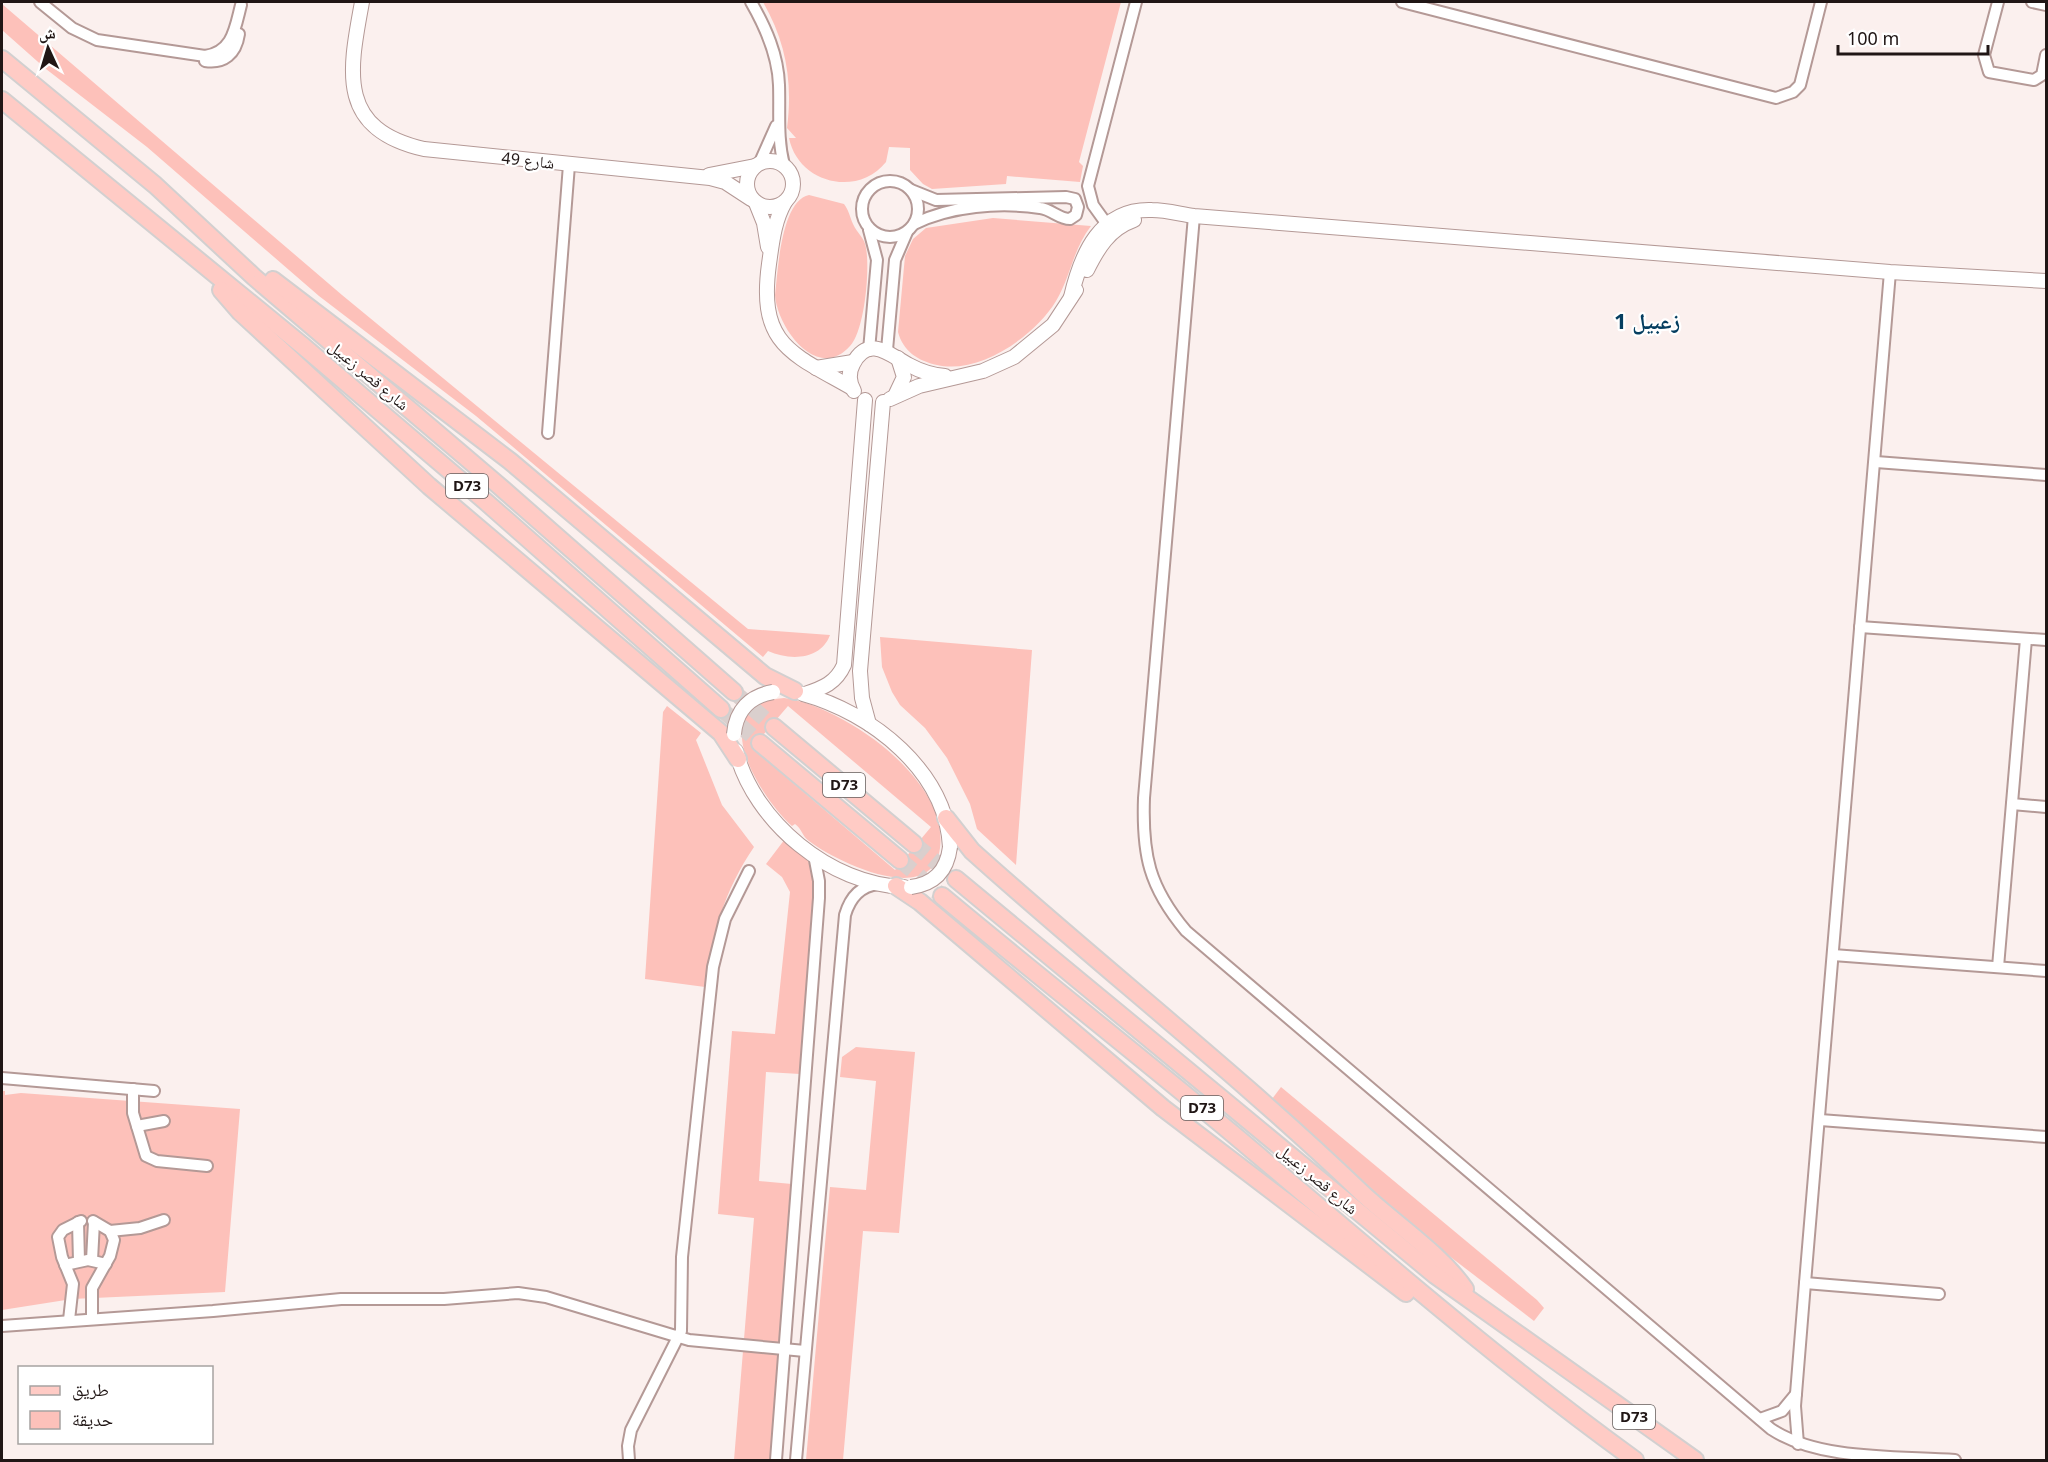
<svg xmlns="http://www.w3.org/2000/svg" width="2048" height="1462" font-family="'Noto Sans','Noto Naskh Arabic',sans-serif">
  <rect width="100%" height="100%" fill="#fbf0ee"/>
  <g fill="#fdc1ba" fill-rule="evenodd">
    <path d="M763 2H1121L1079 162 1083 166 1080 182 1007 176 1006 184 932 189 923 184 910 170V148L889 147 886 162C857 198 798 183 789 138H796L787 128C793 82 786 42 763 2Z"/>
    <path d="M2 4 342 295 748 629 830 635C821 660 790 661 768 651L763 657 476 416 319 296 147 147 46 69 2 30Z"/>
    <path d="M809 195 844 204C849 211 850 217 853 224 857 233 865 238 866 248 870 269 865 330 850 346 817 383 777 327 775 295 778 270 781 201 809 195Z"/>
    <path d="M993 218 1091 226C1073 249 1071 276 1056 301 1035 336 979 375 937 365 918 361 903 351 898 332L905 256 913 239 926 228Z"/>
    <polygon points="880,637 1032,650 1016,865 977,829 970,804 947,758 925,728 900,705 892,692 882,667"/>
    <path d="M784 698C843 706 949 779 940 848 932 909 835 861 809 841 802 836 802 829 795 824L792 826C759 796 702 704 784 698ZM788 706 931 827 895 870 752 748Z"/>
    <path d="M667 706 701 733 696 740 722 805 754 847C725 889 711 936 705 987L645 979 663 712Z"/>
    <polygon points="785,839 804,852 814,875 800,1074 766,1072 759,1181 792,1184 772,1460 734,1460 754,1218 718,1214 732,1031 775,1034 790,892 782,877 766,864"/>
    <polygon points="856,1047 915,1052 899,1233 863,1231 843,1460 806,1460 830,1187 866,1190 876,1081 840,1077 842,1057"/>
    <polygon points="1281,1087 1537,1300 1544,1308 1534,1321 1431,1242 1375,1194 1272,1099"/>
    <polygon points="2,1091 5,1091 5,1095 21,1093 240,1109 225,1292 72,1299 2,1310"/>
  </g>
  <g fill="none" stroke-linecap="round" stroke-linejoin="round">
    <g stroke="#dacfcd" stroke-width="16" stroke-dasharray="16 8" stroke-linecap="butt">
      <polyline points="734,692 774,727"/>
      <polyline points="721,709 760,743"/>
      <polyline points="914,844 956,879"/>
      <polyline points="900,860 942,896"/>
    </g>
    <defs>
      <g id="minor">
        <path d="M40 2 72 28 97 40 205 56C233 52 235 28 241 5"/>
        <path d="M751 2C766 28 778 55 779 85 780 113 777 138 784 165"/>
        <polyline points="1402,2 1776,98 1793,92 1800,85 1821,2"/>
        <polyline points="1998,2 1984,55 1989,72 2034,80 2042,75 2046,55"/>
        <polyline points="2032,2 2046,5"/>
        <path d="M205 61C224 64 236 54 239 34"/>
        <polyline points="760,162 776,126"/>
        <circle cx="890" cy="209" r="28"/>
        <path d="M911 190 936 200 1066 197 1075 199 1078 207 1076 215 1070 219C1059 219 1051 209 1040 208 1000 202 950 206 914 224"/>
        <path d="M1194 216 1144 798C1142 855 1149 887 1186 931L1771 1429C1820 1461 1898 1456 1955 1460"/>
        <polyline points="1111,230 1093,205 1088,186 1136,2"/>
        <polyline points="869,350 877,260 869,230"/>
        <polyline points="887,350 895,260 907,232"/>
        <polyline points="548,433 569,165"/>
        <polyline points="1876,462 2046,475"/>
        <polyline points="1860,627 2046,640"/>
        <polyline points="2012,804 2046,807"/>
        <polyline points="1833,955 2046,971"/>
        <polyline points="1998,967 2026,639"/>
        <polyline points="2,1078 154,1091"/>
        <polyline points="133,1089 133,1113 146,1156 157,1161 207,1166"/>
        <polyline points="1820,1120 2046,1137"/>
        <polyline points="137,1126 164,1121"/>
        <polyline points="78,1222 79,1261"/>
        <polyline points="110,1231 140,1228 164,1220"/>
        <polyline points="92,1260 94,1222"/>
        <polyline points="65,1265 88,1260 106,1264"/>
        <polyline points="1805,1283 1939,1294"/>
        <polyline points="92,1319 92,1288 110,1256 114,1240 110,1231 93,1221"/>
        <polyline points="69,1320 73,1284 62,1257 58,1237 63,1230 81,1221"/>
        <polyline points="2,1326 213,1311 341,1299 444,1299 518,1293 546,1297 689,1340 805,1351"/>
        <polyline points="1760,1419 1782,1411 1796,1394"/>
        <polyline points="1798,1444 1795,1406 1805,1283 1890,272"/>
        <polyline points="629,1460 628,1446 631,1430 681,1331 682,1257 713,967 725,919 749,871"/>
        <polyline points="776,1460 819,898 819,881 814,855"/>
        <path d="M796 1460 845 915C850 898 860 886 878 884"/>
      </g>
      <g id="tertiary">
        <path d="M362 2C349 72 337 129 424 149L710 178 725 182 751 199"/>
        <circle cx="770" cy="184" r="23"/>
        <polyline points="709,175 755,166"/>
        <path d="M785 202C774 221 772 243 769 264 758 345 791 353 852 388"/>
        <polyline points="756,203 764,223 768,247"/>
        <path d="M1087 270C1098 248 1109 229 1134 220"/>
        <path d="M1071 297C1081 254 1100 208 1152 210 1166 210 1180 214 1194 216L1890 272 2046 281"/>
        <polyline points="816,368 853,362"/>
        <path d="M854 391C849 382 848 373 853 364 868 334 890 355 909 365 920 371 932 375 945 376"/>
        <polyline points="895,396 904,377 898,358"/>
        <polyline points="890,399 919,386 983,371 1014,357 1053,325 1076,290"/>
        <path d="M803 694C872 713 946 771 950 847"/>
        <path d="M805 694C823 688 836 683 844 665L865 400"/>
        <polyline points="869,724 862,698 860,671 883,402"/>
        <path d="M736 751C754 822 831 885 904 887"/>
      </g>
      <g id="primary">
        <polyline points="2,59 155,185 254,277 497,484 734,692"/>
        <polyline points="2,100 303,346 485,501 721,709"/>
        <polyline points="273,280 510,461 765,676 795,691"/>
        <polyline points="221,290 240,312 429,486 721,733 738,759"/>
        <polyline points="774,727 914,844"/>
        <polyline points="760,743 900,860"/>
        <path d="M946 818 972 851C1101 967 1237 1073 1362 1193 1395 1224 1440 1253 1465 1289"/>
        <polyline points="956,879 1435,1275 1695,1460"/>
        <polyline points="896,886 920,902 1163,1108 1406,1293"/>
        <path d="M942 896C1038 976 1137 1054 1233 1134 1365 1245 1495 1359 1635 1460"/>
      </g>
    </defs>
    <use href="#minor" stroke="#b49996" stroke-width="14"/>
    <use href="#tertiary" stroke="#b49996" stroke-width="16"/>
    <use href="#primary" stroke="#d2d0d0" stroke-width="20"/>
    <use href="#minor" stroke="#fff" stroke-width="10"/>
    <use href="#tertiary" stroke="#fff" stroke-width="14"/>
    <use href="#primary" stroke="#ffcbc5" stroke-width="16"/>
    <defs>
      <g id="tertiary-bridge">
        <path d="M734 734C736 710 750 696 773 692"/>
        <path d="M911 887C934 884 947 871 950 847"/>
      </g>
    </defs>
    <use href="#tertiary-bridge" stroke="#b49996" stroke-width="16" stroke-linecap="butt"/>
    <use href="#tertiary-bridge" stroke="#fff" stroke-width="14"/>
  </g>
  <g text-anchor="middle" stroke-width="4.5" stroke-linejoin="round" paint-order="stroke">
    <g fill="#fff" stroke="#635c5b" stroke-width="1.5">
      <rect x="446" y="474" width="42" height="24" rx="4.5"/>
      <rect x="823" y="773" width="42" height="24" rx="4.5"/>
      <rect x="1181" y="1096" width="42" height="24" rx="4.5"/>
      <rect x="1613" y="1405" width="42" height="24" rx="4.5"/>
    </g>
    <g font-size="15" font-weight="bold" fill="#201615">
      <text x="467" y="491">D73</text>
      <text x="844" y="790">D73</text>
      <text x="1202" y="1113">D73</text>
      <text x="1634" y="1422">D73</text>
    </g>
    <g font-size="16" fill="#201615" stroke="#fff">
      <text transform="translate(528 160) rotate(6)" y="6">شارع 49</text>
      <text transform="translate(369 375) rotate(40)" y="6">شارع قصر زعبيل</text>
      <text transform="translate(1318 1179) rotate(40)" y="6">شارع قصر زعبيل</text>
    </g>
    <g font-size="22" font-weight="bold" fill="#053e60" stroke="#fff">
      <text x="1647" y="329">زعبيل 1</text>
    </g>
  </g>
  <rect width="2048" height="1462" fill="none" stroke="#201615" stroke-width="6"/>
  <rect x="18" y="1366" width="195" height="78" fill="#ffffff" stroke="#a6a2a1" stroke-width="1.5"/>
  <rect x="30" y="1386" width="30" height="9" fill="#ffcbc5" stroke="#a6a2a1" stroke-width="1.5"/>
  <text x="72" y="1396" font-size="18" fill="#201615">طريق</text>
  <rect x="30" y="1411" width="30" height="18" fill="#fdc1ba" stroke="#a6a2a1" stroke-width="1.5"/>
  <text x="72" y="1426" font-size="18" fill="#201615">حديقة</text>
  <g transform="translate(48 48) rotate(356)" stroke="#ffffff" stroke-width="4.5" paint-order="stroke">
  <path d="M0-4.5L10 22L0 15L-10 22Z" fill="#201615"/>
  <text y="-9" font-size="16" font-weight="bold" text-anchor="middle" fill="#201615">ش</text>
  </g>
  <path d="M1838 45v9h150v-9" fill="none" stroke="#201615" stroke-width="3"/>
  <text x="1847" y="45" font-size="18" fill="#201615" stroke="#ffffff" stroke-width="4.5" paint-order="stroke">100 m</text>
</svg>
